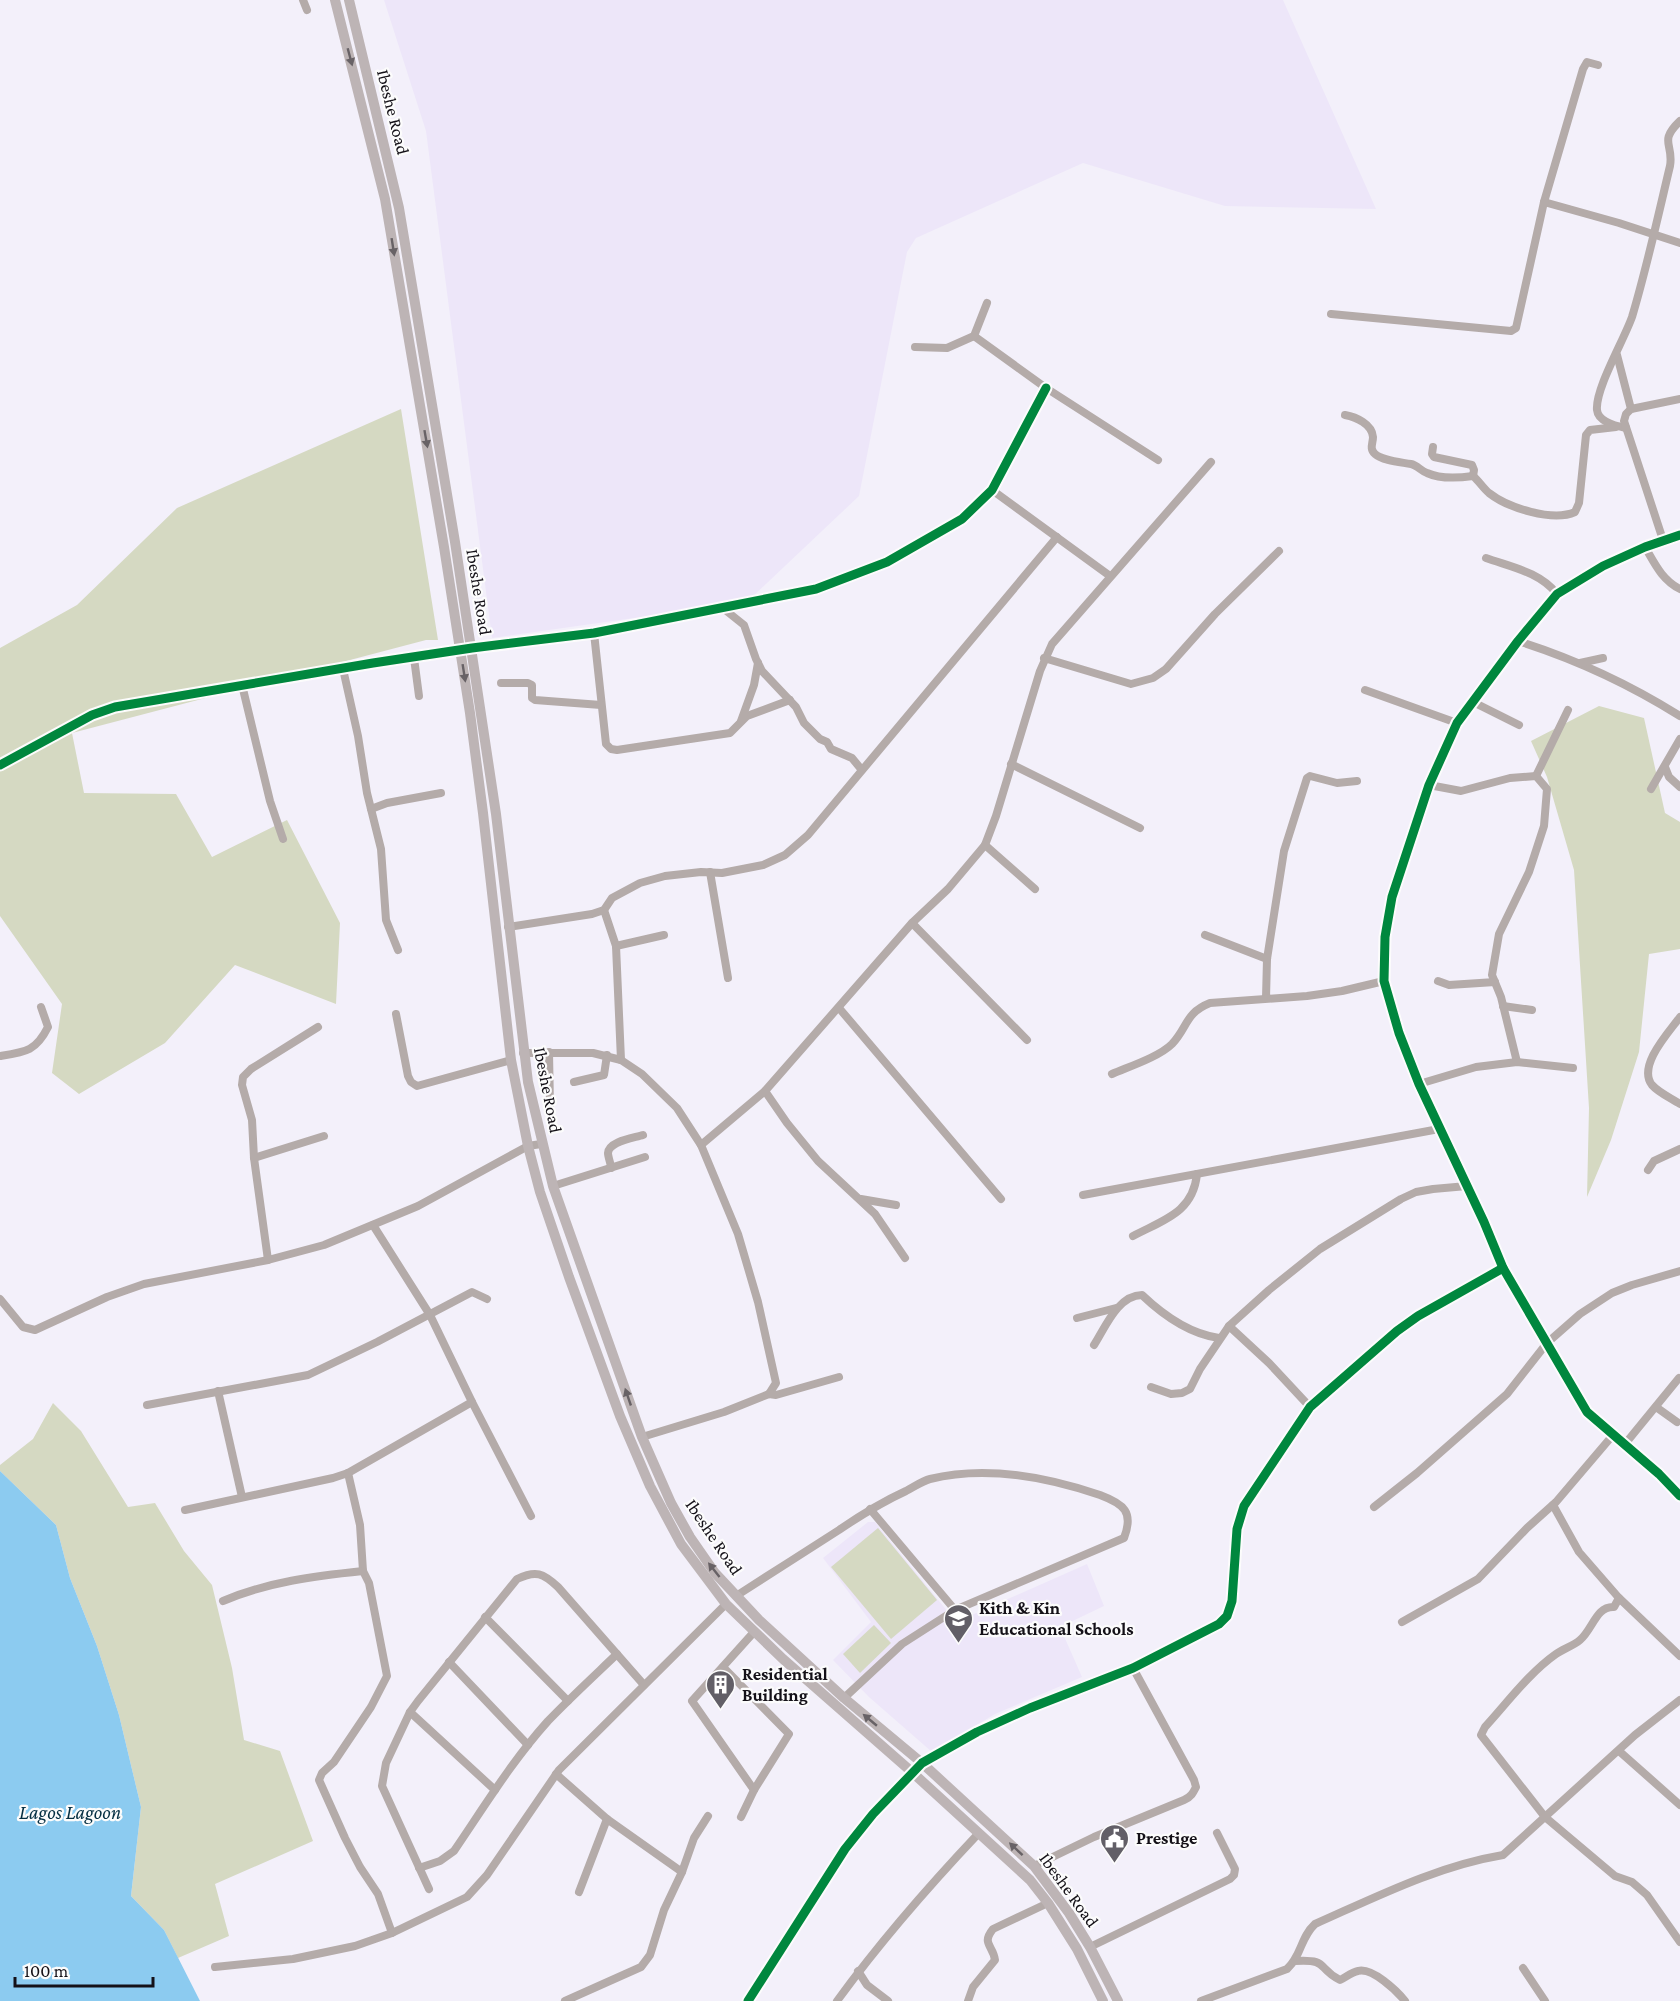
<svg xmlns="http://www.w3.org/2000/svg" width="1680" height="2001" font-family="'Crimson Pro',serif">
  <rect width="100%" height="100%" fill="#f3f0fa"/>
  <g fill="#ede6f9">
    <polygon points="384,0 1283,0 1376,209 1225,206 1083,163 916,238 907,252 859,496 750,599 684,611 492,638 426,131"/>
    <polygon points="868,1522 875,1522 956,1622 1087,1564 1104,1606 1060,1627 1082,1677 995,1714 932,1752 869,1697 833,1660 871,1622 823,1558"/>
  </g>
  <g fill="#d5d9c2">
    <polygon points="401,409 438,640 426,640 72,733 84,793 176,794 212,857 287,820 340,923 336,1004 235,965 165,1043 79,1094 52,1073 62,1004 0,916 0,648 77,605 177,508"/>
    <polygon points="1599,706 1644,718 1665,813 1680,822 1680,949 1649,954 1639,1052 1611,1140 1587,1197 1589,1108 1574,870 1547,777 1531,741"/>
    <polygon points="53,1403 81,1431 128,1507 155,1503 184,1551 212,1585 232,1668 244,1740 280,1751 313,1841 215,1884 229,1936 178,1958 164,1930 131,1896 141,1807 119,1715 97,1646 70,1578 56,1525 0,1471 0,1465 33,1439"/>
    <polygon points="878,1528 937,1600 891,1639 831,1567"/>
    <polygon points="874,1625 891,1643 860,1673 843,1654"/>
  </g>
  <polygon fill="#8ccbf0" points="0,1471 56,1525 70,1578 97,1646 119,1715 141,1807 131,1896 164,1930 200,2001 0,2001"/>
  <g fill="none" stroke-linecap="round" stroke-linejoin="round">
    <g stroke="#b4aba9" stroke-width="8">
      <polyline points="303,0 307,10"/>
      <polyline points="1544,202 1619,223 1680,243"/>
      <polyline points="1331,314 1511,331 1516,328 1544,202 1583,69 1587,62 1598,65"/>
      <polyline points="974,336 1046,388 1158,460"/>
      <polyline points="915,347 947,348 974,336 987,303"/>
      <polyline points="1617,355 1631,409"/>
      <path d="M1345 415C1356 417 1372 424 1373 437 1373 443 1369 449 1375 454 1383 461 1400 462 1411 464 1417 465 1421 471 1427 473 1440 479 1459 478 1473 476"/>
      <path d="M1626 428C1616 426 1598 422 1597 410 1595 389 1624 340 1632 317 1647 267 1658 216 1670 166 1674 144 1658 142 1680 121"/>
      <polyline points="1433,447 1432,454 1434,457 1472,465 1474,470 1473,476"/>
      <path d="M1473 476C1479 481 1483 488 1489 493 1508 508 1553 522 1575 512L1579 503 1586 435 1590 430 1616 427"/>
      <polyline points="992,490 1110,576"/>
      <polyline points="1680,535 1645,547 1603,566 1557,594 1518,641 1457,723 1429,785 1392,897 1385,937 1384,981 1399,1033 1419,1084 1484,1222 1503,1268 1587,1412 1659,1474 1680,1496"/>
      <polyline points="1663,540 1624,421 1626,414 1631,409 1680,399"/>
      <path d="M1645 547C1655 564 1662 580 1680 589"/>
      <path d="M1486 558C1511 567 1540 572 1557 594"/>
      <polyline points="724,609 744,625 756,659 762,671 796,707 804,723 820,739 827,742 831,749 852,758 861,769"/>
      <polyline points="594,633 606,744 611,749 617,750 730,733 747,716 790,700"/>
      <path d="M1518 641C1575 659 1629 684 1680 716"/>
      <polyline points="414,658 419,696"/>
      <polyline points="1044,658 1131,684 1153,678 1166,669 1215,614 1279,551"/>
      <polyline points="1580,663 1603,658"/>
      <polyline points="343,669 358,736 367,793 381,849 386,920 398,950"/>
      <polyline points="501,683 528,683 532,685 532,698 535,700 601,705"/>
      <polyline points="242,685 270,801 283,839"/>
      <polyline points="1365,690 1457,723"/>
      <polyline points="1473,702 1519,725"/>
      <polyline points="741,721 754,685 758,663"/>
      <polyline points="1011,764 1140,828"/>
      <polyline points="0,765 92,715 115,707 373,663 472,648 594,633 816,589 887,562 962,519 992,490 1046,388"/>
      <polyline points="1665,767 1669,777 1680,787"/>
      <polyline points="1536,776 1568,710"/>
      <polyline points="1429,785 1461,791 1510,778 1536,776 1547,789 1544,826 1529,872 1499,934 1492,975 1501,997 1517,1062"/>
      <polyline points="1651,789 1680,739"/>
      <polyline points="371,809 387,803 441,793"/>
      <polyline points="985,845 1035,889"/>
      <polyline points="710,872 728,978"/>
      <polyline points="604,910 616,946 621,1060"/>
      <polyline points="912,923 1027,1040"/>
      <polyline points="508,927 592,914 604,910 612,898 640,883 665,876 701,872 722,873 763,865 785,855 808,835 1057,537"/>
      <polyline points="1205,935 1267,959"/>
      <polyline points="616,946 664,935"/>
      <polyline points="1438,981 1449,985 1495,982"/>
      <polyline points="1266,998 1267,959 1284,851 1307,778 1310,776 1337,783 1357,781"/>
      <polyline points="1503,1006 1532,1010"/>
      <polyline points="839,1008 1001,1199"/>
      <polyline points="396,1014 408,1076 411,1082 417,1086 511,1060"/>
      <path d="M1680 1017C1669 1032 1637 1066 1652 1085 1659 1093 1671 1098 1680 1104"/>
      <polyline points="549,1052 550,1106"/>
      <polyline points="523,1053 593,1053 621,1060 642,1074 677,1108 701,1145 738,1234 758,1302 776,1383 769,1394"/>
      <path d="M0 1056C26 1052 36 1051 48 1027L41 1007"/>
      <path d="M1112 1074C1128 1067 1159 1057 1172 1044 1188 1027 1185 1013 1210 1003L1307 996 1342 991 1384 981"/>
      <polyline points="574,1082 604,1075 607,1055"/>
      <polyline points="1419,1084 1476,1067 1517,1062 1573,1068"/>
      <polyline points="765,1091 787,1123 818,1161 875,1214 905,1258"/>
      <polyline points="701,1145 765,1091 912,923 948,889 985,845 996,816 1040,671 1052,644 1211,462"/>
      <polyline points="254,1158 324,1136"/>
      <path d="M611 1168C611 1164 608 1157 608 1153 609 1141 634 1138 643 1135"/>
      <polyline points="1648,1170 1654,1161 1680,1149"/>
      <polyline points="553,1186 645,1157"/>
      <polyline points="1083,1195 1439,1129"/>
      <polyline points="861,1199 896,1205"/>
      <polyline points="373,1225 430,1315 472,1402 531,1516"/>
      <path d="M1133 1236C1163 1220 1193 1213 1197 1174"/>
      <polyline points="268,1260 254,1158 252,1120 242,1085 243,1077 251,1069 318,1027"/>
      <polyline points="0,1299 23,1327 35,1330 107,1297 144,1284 268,1260 324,1245 418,1206 528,1146 541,1144"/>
      <polyline points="1077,1318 1116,1308"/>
      <polyline points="1229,1326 1269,1363 1310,1407"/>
      <path d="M1094 1345C1105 1328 1118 1295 1142 1295 1163 1315 1190 1334 1219 1338"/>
      <polyline points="1151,1387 1171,1394 1182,1393 1190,1389 1200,1369 1229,1326 1269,1290 1320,1249 1401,1199 1416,1192 1433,1189 1467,1186"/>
      <polyline points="218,1391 242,1497"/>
      <polyline points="147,1405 308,1375 377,1342 472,1292 487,1299"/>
      <polyline points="1656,1407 1677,1422"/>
      <polyline points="642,1437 724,1412 769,1394 776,1395 839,1377"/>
      <polyline points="1625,1444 1679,1378"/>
      <polyline points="348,1473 360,1525 363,1571 369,1583 387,1676 371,1707 334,1762 322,1773 319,1780 345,1838 360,1867 378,1894 392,1933"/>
      <polyline points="1553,1505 1579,1552 1619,1598"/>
      <polyline points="1374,1507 1417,1473 1507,1394 1547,1343 1580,1314 1612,1293 1632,1285 1680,1271"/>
      <polyline points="870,1509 955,1610"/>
      <polyline points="185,1510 333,1478 348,1473 472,1402"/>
      <path d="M736 1596C770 1574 805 1552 839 1530 861 1515 882 1502 906 1491 914 1487 922 1481 930 1479 986 1465 1047 1477 1100 1495 1124 1504 1134 1512 1124 1538L955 1610 902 1644 844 1698"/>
      <path d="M223 1601C267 1582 315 1576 363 1571"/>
      <polyline points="485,1617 568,1701"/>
      <polyline points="1402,1622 1478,1579 1527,1528 1556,1502 1613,1435"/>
      <polyline points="754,1632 692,1701 754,1790"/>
      <path d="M1680 1656 1619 1598 1614 1607C1596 1606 1593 1629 1580 1640 1573 1646 1563 1649 1556 1654 1529 1673 1507 1703 1485 1727L1481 1735 1545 1817 1615 1876 1632 1882 1647 1895 1680 1942"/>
      <polyline points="449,1662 528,1745"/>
      <polyline points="723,1667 789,1734 754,1790 741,1817"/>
      <polyline points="410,1712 495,1790"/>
      <polyline points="1619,1751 1680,1805"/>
      <polyline points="556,1774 607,1819 682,1872"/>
      <path d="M1034 1866 1094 1837 1184 1800C1191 1797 1193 1793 1196 1787L1194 1780 1133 1668"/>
      <path d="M419 1868 440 1861 454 1851C484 1807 512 1761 548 1721 570 1698 594 1676 617 1654"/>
      <path d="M429 1889 382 1786 386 1763 410 1712 418 1701 517 1579C536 1570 543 1573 558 1587L644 1685"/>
      <polyline points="579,1892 607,1819"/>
      <polyline points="1090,1947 1230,1879 1234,1875 1235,1869 1217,1833"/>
      <path d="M1295 1961C1330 1959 1316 1968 1340 1980 1346 1977 1352 1972 1358 1971 1372 1967 1397 1991 1405 2001"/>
      <polyline points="215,1967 293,1959 355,1946 392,1933 467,1897 487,1875 559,1770 726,1604"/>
      <polyline points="1523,1968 1545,2001"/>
      <polyline points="858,1971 867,1985 888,2001"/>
      <polyline points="565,2001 641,1967 650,1955 664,1910 682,1872 694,1838 708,1816"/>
      <polyline points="748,2001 845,1849 873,1814 922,1763 977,1732 1030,1708 1133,1668 1219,1624 1227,1616 1232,1601 1237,1529 1244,1506 1310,1407 1397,1331 1418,1316 1503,1268"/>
      <path d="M837 2001C880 1942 928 1887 978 1834"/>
      <path d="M968 2001 973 1987 995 1960C993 1945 981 1944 993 1929L1048 1903"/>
      <path d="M1201 2001 1287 1969C1302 1955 1300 1938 1315 1924 1376 1897 1437 1866 1503 1855L1635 1735 1680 1700"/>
    </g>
    <g stroke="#bdb4b5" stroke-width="10">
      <polyline points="335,0 385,199 444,547 470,713 483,813 511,1060 528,1146 540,1192 569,1277 620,1416 650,1486 681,1544 726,1604 783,1659 913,1773 1030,1880 1048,1903 1077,1949 1103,2001"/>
      <polyline points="349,0 399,208 455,542 496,814 528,1082 553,1186 642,1437 671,1503 690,1537 715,1573 759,1620 844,1698 922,1763 1034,1866 1069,1913 1090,1947 1118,2001"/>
    </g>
    <defs>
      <g id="cycleway">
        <polyline points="1680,535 1645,547 1603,566 1557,594 1518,641 1457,723 1429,785 1392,897 1385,937 1384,981 1399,1033 1419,1084 1484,1222 1503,1268 1587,1412 1659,1474 1680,1496"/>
        <polyline points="0,765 92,715 115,707 373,663 472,648 594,633 816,589 887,562 962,519 992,490 1046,388"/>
        <polyline points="748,2001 845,1849 873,1814 922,1763 977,1732 1030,1708 1133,1668 1219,1624 1227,1616 1232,1601 1237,1529 1244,1506 1310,1407 1397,1331 1418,1316 1503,1268"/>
      </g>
    </defs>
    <use href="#cycleway" stroke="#fcfcfc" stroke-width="13"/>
    <use href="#cycleway" stroke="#00873e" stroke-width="9"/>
  </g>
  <defs><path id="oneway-solid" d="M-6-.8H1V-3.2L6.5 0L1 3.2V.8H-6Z" transform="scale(1.5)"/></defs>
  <g fill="#686266">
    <use href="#oneway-solid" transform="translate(350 57) rotate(75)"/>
    <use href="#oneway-solid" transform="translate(393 247) rotate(81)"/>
    <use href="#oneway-solid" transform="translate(426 439) rotate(80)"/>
    <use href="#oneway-solid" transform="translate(464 673) rotate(81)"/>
    <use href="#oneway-solid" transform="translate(628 1397) rotate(-109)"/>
    <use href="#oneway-solid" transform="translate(714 1570) rotate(-128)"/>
    <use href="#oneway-solid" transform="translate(870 1720) rotate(-140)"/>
    <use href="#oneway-solid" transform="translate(1016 1849) rotate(-137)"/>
  </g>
  <defs>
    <symbol id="school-pin" viewBox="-11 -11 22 30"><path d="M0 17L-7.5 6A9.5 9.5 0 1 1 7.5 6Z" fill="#625f67" stroke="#fcfcfc"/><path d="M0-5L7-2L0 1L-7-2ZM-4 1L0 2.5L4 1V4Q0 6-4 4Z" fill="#fff"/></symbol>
    <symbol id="building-pin" viewBox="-11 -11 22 30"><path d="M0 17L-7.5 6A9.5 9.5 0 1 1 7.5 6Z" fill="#625f67" stroke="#fcfcfc"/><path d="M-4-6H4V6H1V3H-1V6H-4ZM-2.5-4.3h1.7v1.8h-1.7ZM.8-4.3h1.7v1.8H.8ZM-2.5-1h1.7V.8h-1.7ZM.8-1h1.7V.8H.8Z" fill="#fff"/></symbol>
    <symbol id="civic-pin" viewBox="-11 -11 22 30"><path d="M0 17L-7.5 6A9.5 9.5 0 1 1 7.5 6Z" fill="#625f67" stroke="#fcfcfc"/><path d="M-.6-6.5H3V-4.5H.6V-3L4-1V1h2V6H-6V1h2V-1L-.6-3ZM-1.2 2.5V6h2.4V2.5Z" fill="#fff"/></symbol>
  </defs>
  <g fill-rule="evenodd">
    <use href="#school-pin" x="942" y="1602" width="33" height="45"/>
    <use href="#building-pin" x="704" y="1668" width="33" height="45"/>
    <use href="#civic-pin" x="1098" y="1822" width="33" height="45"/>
  </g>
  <g text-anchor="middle" stroke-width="4.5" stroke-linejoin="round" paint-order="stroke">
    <g font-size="18" fill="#141118" stroke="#fcfcfc">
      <text transform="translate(393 112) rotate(76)" y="6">Ibeshe Road</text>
      <text transform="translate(479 592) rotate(81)" y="6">Ibeshe Road</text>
      <text transform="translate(548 1090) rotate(79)" y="6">Ibeshe Road</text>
      <text transform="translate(714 1537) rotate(56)" y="6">Ibeshe Road</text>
      <text transform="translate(1069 1890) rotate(54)" y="6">Ibeshe Road</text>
    </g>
    <g font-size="18" font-weight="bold" fill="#141118" stroke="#fcfcfc" text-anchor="start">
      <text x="979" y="1614">Kith &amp; Kin<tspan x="979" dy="21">Educational Schools</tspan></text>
      <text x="742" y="1680">Residential<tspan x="742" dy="21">Building</tspan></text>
      <text x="1136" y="1844">Prestige</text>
    </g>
    <g font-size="20" font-style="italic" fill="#052f43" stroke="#fcfcfc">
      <text x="70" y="1819">Lagos Lagoon</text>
    </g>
  </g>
  <path d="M15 1977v9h138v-9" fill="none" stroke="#141118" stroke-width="3"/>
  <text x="24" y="1977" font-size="18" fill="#141118" stroke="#fcfcfc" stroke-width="4.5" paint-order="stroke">100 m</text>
</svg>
